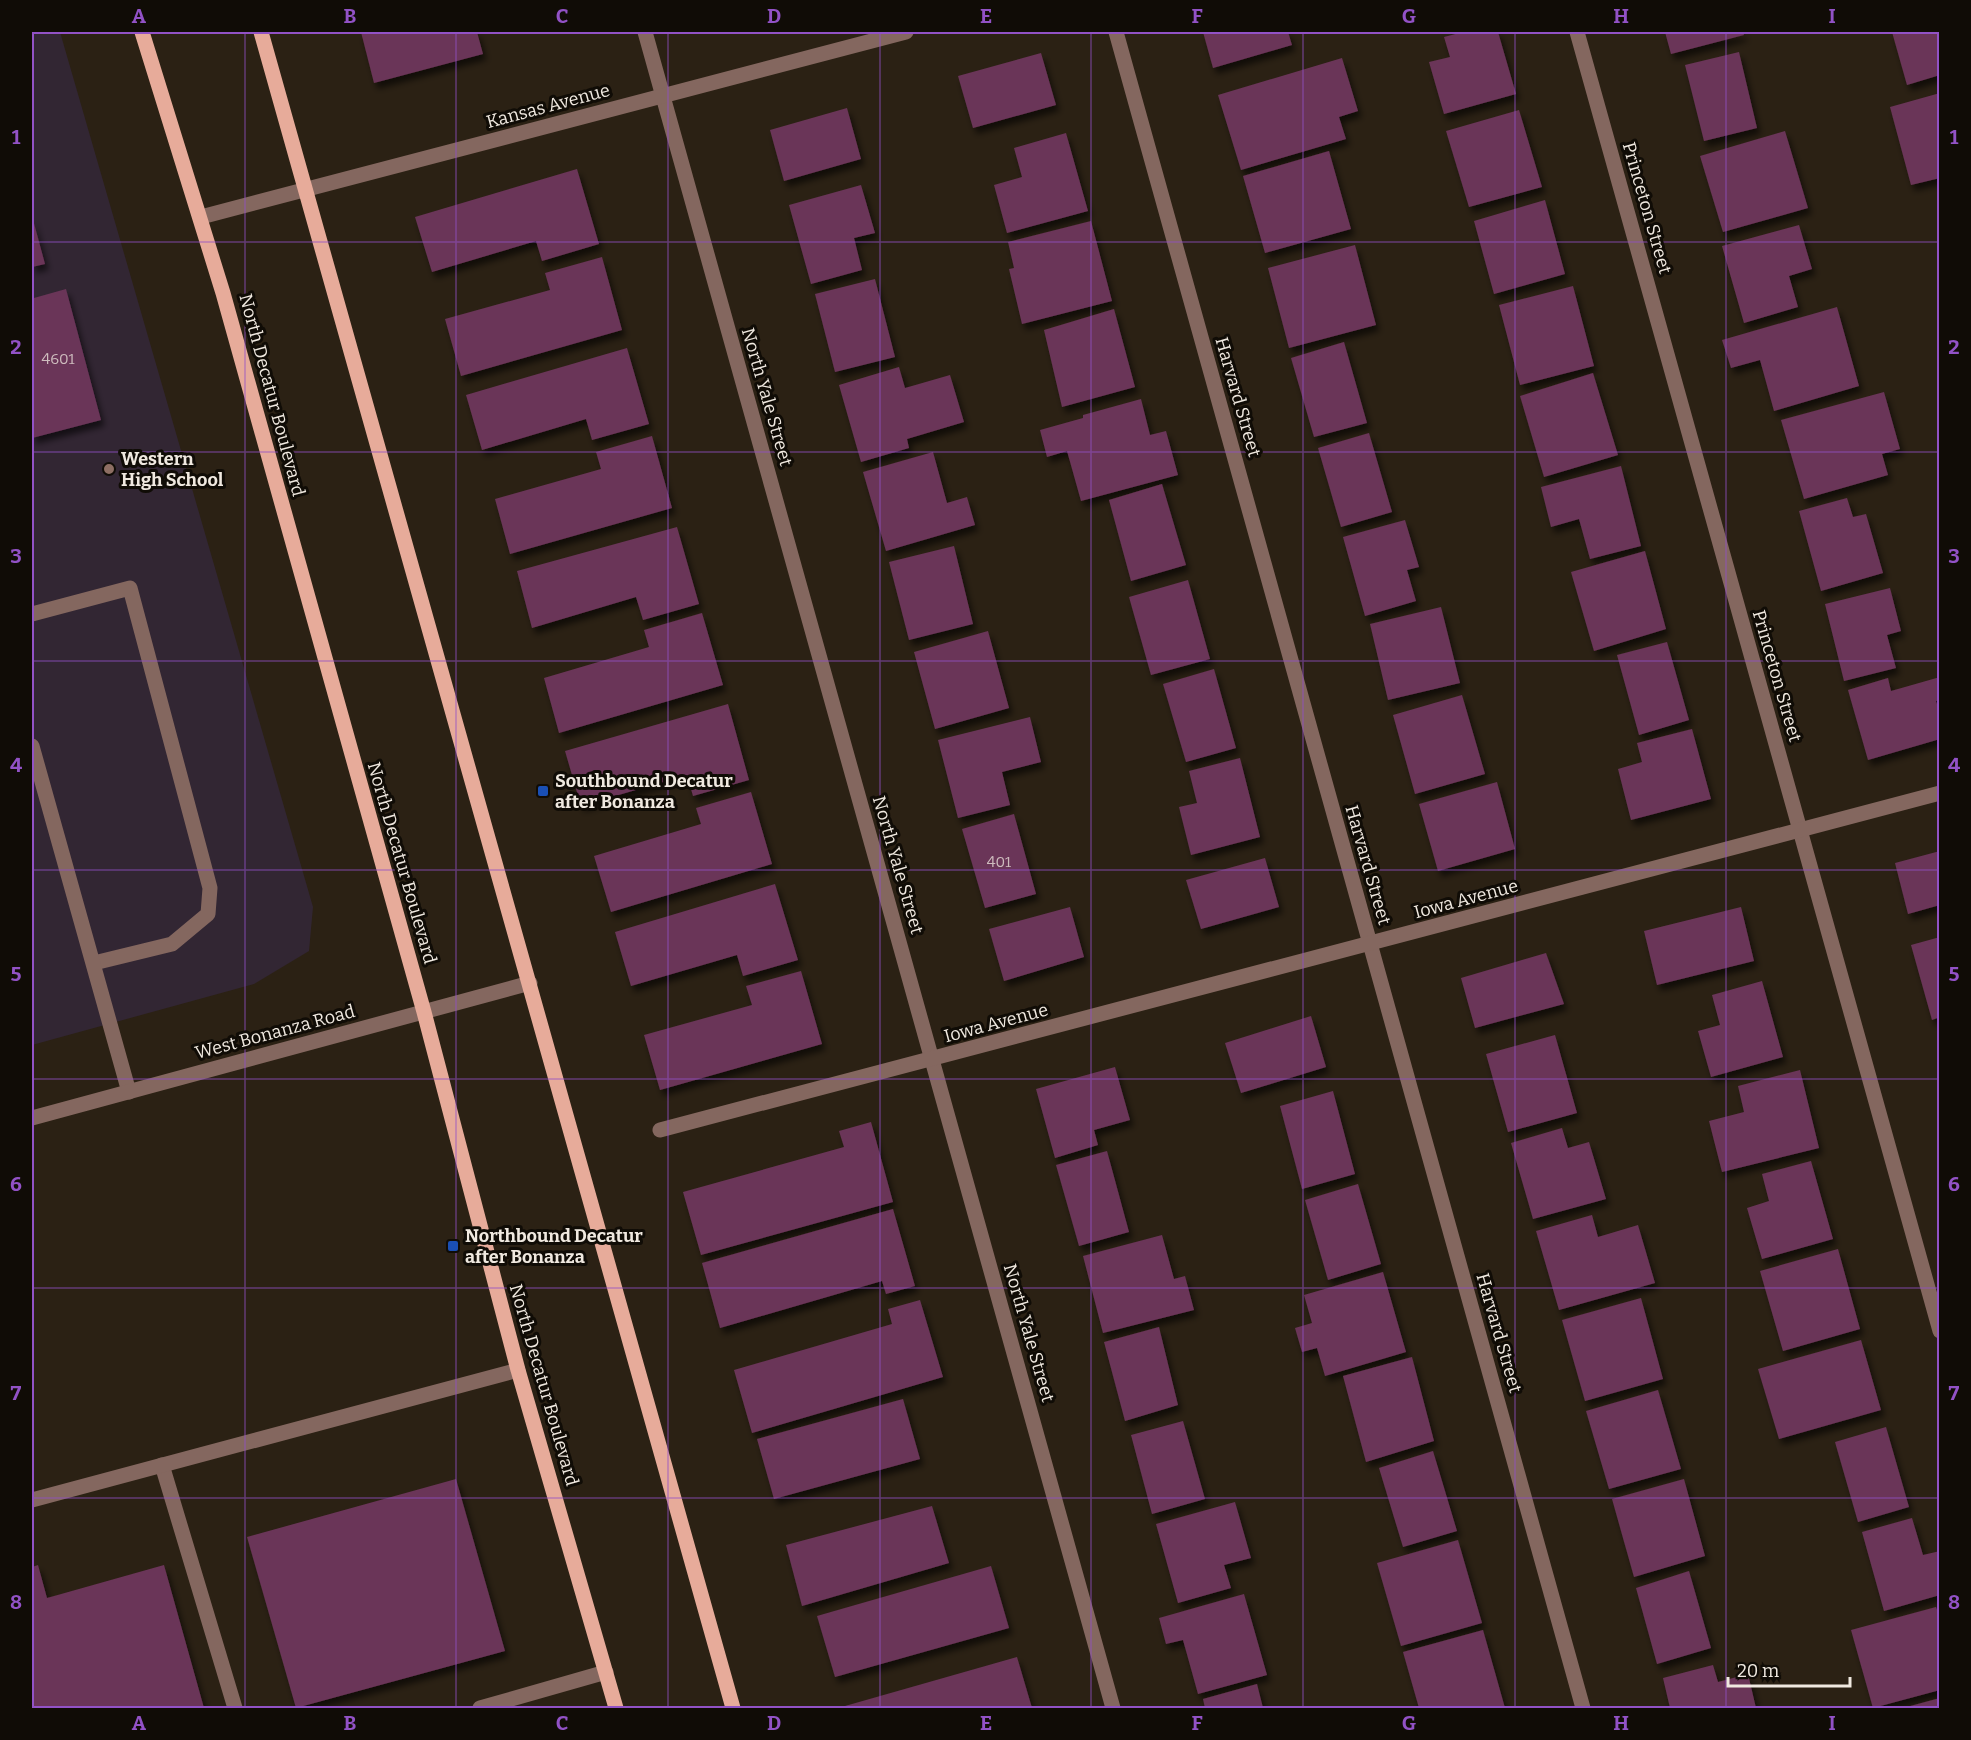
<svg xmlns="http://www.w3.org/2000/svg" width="1971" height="1740" font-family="Bitter,serif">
  <defs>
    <filter id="shadow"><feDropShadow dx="3.5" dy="6" stdDeviation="3" flood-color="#0009"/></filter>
  </defs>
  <rect width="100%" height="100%" fill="#2b2114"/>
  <polygon fill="#322633" points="32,32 60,32 313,907 309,951 254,984 32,1045"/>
  <g fill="#6a3558" filter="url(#shadow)">
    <polygon points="361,32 477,32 483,54 374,83"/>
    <polygon points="1203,32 1288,32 1292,45 1213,68"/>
    <polygon points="1463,32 1498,32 1516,94 1444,114 1429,62 1450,57 1444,37"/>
    <polygon points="1665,32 1743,32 1744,35 1671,54"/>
    <polygon points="1892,32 1940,32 1940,75 1907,85"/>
    <polygon points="1739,52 1757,128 1704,141 1685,65"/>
    <polygon points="1041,53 1056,105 973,128 958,76"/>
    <polygon points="1342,58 1358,111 1339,117 1346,139 1241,170 1218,95"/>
    <polygon points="1940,93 1940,178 1911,185 1890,107"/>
    <polygon points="847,108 861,159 784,181 770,130"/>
    <polygon points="1519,110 1542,187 1469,207 1446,131"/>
    <polygon points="1785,131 1808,208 1723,232 1700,156"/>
    <polygon points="1066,133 1088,211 1007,233 994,185 1022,177 1014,148"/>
    <polygon points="1329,151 1351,229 1265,253 1243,176"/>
    <polygon points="577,169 599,244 542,261 536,241 432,272 415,217"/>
    <polygon points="861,185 875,233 854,238 862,270 811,284 789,205"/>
    <polygon points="1545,200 1565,274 1494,294 1474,221"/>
    <polygon points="32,216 45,264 32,267"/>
    <polygon points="1091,221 1112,301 1022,324 1009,269 1014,268 1008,242"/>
    <polygon points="1799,225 1812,269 1789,276 1798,307 1744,323 1722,246"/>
    <polygon points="1355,245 1376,325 1289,348 1268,268"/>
    <polygon points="602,257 622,330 461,376 445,319 550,290 545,273"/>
    <polygon points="875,279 895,357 835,372 815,294"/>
    <polygon points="1573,286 1594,366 1520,385 1499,305"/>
    <polygon points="66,289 101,420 32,438 32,291 34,298"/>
    <polygon points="1837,307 1859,386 1774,411 1760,360 1731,368 1722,340"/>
    <polygon points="1114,309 1135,387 1062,407 1044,330"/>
    <polygon points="1344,342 1367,423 1314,437 1291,358"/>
    <polygon points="627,348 649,424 592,440 586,419 482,450 466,395"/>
    <polygon points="899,367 905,388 950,375 964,422 907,439 909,448 861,462 839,385"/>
    <polygon points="1593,373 1618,455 1544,477 1520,396"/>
    <polygon points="1884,392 1900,449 1882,454 1888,475 1804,499 1781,420"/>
    <polygon points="1141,399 1150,435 1166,431 1178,475 1081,501 1067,451 1047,457 1040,430 1083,418 1083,415"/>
    <polygon points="1369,433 1392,512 1341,527 1318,448"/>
    <polygon points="652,436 672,508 510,554 495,499 601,469 596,452"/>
    <polygon points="933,452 947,503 967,497 975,525 886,551 863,472"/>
    <polygon points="1621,466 1641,546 1590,559 1579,519 1551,527 1541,487"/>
    <polygon points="1162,484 1186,565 1131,581 1109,500"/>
    <polygon points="1847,498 1853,517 1866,514 1883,573 1821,591 1799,511"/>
    <polygon points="1405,520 1419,567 1407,570 1416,601 1365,616 1343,537"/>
    <polygon points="677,527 699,604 643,620 636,597 532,628 517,571"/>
    <polygon points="954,546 973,624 909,640 889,562"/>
    <polygon points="1645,551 1666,629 1594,651 1571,572"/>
    <polygon points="1188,580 1210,659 1151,675 1129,597"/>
    <polygon points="1890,588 1901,631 1887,635 1896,668 1844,681 1825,604"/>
    <polygon points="1441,607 1460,683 1388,700 1370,624"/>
    <polygon points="702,613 723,685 559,733 544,678 649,647 644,630"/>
    <polygon points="988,631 1009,708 935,729 914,652"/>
    <polygon points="1667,642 1689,720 1639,735 1617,655"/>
    <polygon points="1214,669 1236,748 1186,762 1163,684"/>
    <polygon points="1940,677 1940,700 1936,701 1940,713 1940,739 1868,760 1848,690 1888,678 1891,691"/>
    <polygon points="1462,695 1485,774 1415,794 1393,715"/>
    <polygon points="728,704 749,780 693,796 687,775 581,806 565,751"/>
    <polygon points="1030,717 1041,762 1002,772 1010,805 958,818 938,740"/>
    <polygon points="1692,729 1711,799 1631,820 1618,769 1642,762 1637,743"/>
    <polygon points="1240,758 1260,837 1191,855 1179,807 1197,803 1189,771"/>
    <polygon points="1497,782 1515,849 1438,871 1419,804"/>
    <polygon points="751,792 772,864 611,912 594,856 701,824 696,808"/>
    <polygon points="1014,814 1036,894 985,908 962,829"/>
    <polygon points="1940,851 1940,905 1908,914 1895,863"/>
    <polygon points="1265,858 1279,907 1201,929 1186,880"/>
    <polygon points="775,884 798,960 743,976 737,955 631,986 615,932"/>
    <polygon points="1070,907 1084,957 1004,981 989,929"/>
    <polygon points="1741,907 1754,961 1657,985 1644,931"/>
    <polygon points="1940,937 1940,1017 1932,1020 1911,945"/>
    <polygon points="1546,953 1564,1004 1475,1028 1461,978"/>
    <polygon points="801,971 822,1044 660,1090 644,1035 752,1005 746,986"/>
    <polygon points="1762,981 1783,1057 1711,1077 1698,1031 1720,1025 1712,995"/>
    <polygon points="1311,1016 1326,1067 1241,1093 1225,1043"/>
    <polygon points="1555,1035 1577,1113 1508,1132 1486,1054"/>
    <polygon points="1115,1067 1130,1120 1094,1130 1098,1145 1055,1158 1036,1089"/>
    <polygon points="1800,1070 1819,1148 1722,1172 1709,1121 1744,1112 1738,1086"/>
    <polygon points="1333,1091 1355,1174 1302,1189 1280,1106"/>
    <polygon points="871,1122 893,1202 701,1255 683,1192 844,1147 839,1131"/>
    <polygon points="1562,1128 1568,1148 1589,1142 1606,1199 1533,1219 1511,1143"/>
    <polygon points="1107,1151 1129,1232 1079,1246 1056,1165"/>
    <polygon points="1811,1161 1833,1239 1762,1259 1747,1208 1769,1201 1762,1174"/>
    <polygon points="1358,1184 1381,1264 1328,1280 1305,1200"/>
    <polygon points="893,1209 915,1286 886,1294 882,1281 720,1328 702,1263"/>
    <polygon points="1592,1215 1598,1237 1638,1225 1655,1283 1559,1310 1536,1231"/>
    <polygon points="1162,1235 1174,1279 1185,1276 1194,1310 1103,1333 1083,1256"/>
    <polygon points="1838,1249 1860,1329 1783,1351 1760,1271"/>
    <polygon points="1383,1272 1406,1352 1325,1376 1317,1348 1302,1352 1295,1328 1312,1323 1304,1295"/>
    <polygon points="1641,1298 1663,1379 1585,1401 1562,1320"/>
    <polygon points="920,1300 943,1377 752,1433 734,1370 892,1324 888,1309"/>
    <polygon points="1159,1327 1178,1405 1125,1421 1104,1342"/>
    <polygon points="1861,1340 1881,1410 1779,1439 1758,1369"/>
    <polygon points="1412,1357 1434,1441 1366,1462 1343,1376"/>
    <polygon points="1658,1390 1681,1469 1609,1489 1586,1411"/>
    <polygon points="903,1399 920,1459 774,1499 757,1439"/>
    <polygon points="1183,1421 1205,1499 1152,1514 1131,1435"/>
    <polygon points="1886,1427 1909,1507 1858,1522 1835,1442"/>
    <polygon points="1433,1451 1457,1531 1403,1547 1379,1468"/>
    <polygon points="456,1479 505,1651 296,1708 247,1537"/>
    <polygon points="1684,1479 1705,1556 1634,1577 1612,1499"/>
    <polygon points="1235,1502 1251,1558 1224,1565 1231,1588 1178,1603 1156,1524"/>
    <polygon points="932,1506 949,1563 802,1606 786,1545"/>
    <polygon points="1912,1518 1923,1555 1940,1551 1940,1595 1884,1611 1862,1532"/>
    <polygon points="1458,1540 1482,1623 1401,1646 1377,1563"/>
    <polygon points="38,1565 47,1598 164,1565 204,1708 32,1708 32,1567"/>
    <polygon points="991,1566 1009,1628 835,1677 817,1616"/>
    <polygon points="1689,1571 1711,1648 1657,1664 1636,1588"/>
    <polygon points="1244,1594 1267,1675 1198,1694 1183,1640 1166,1644 1159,1618"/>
    <polygon points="1936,1607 1940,1618 1940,1690 1873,1708 1851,1630"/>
    <polygon points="1483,1630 1505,1708 1419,1708 1403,1652"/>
    <polygon points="1017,1657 1032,1708 838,1708"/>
    <polygon points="1713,1665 1718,1682 1748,1674 1756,1708 1670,1708 1663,1678"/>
    <polygon points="1257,1684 1263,1708 1205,1708 1203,1699"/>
    <polygon points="1940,1698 1940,1708 1903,1708"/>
  </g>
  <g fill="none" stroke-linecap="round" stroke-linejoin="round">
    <g stroke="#84675f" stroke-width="15">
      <polyline points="645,32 1113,1708"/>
      <polyline points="1116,32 1583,1708"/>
      <polyline points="1577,32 1940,1331"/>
      <polyline points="201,217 906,32"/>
      <polyline points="32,614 130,588 210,888 208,914 172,944 94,963"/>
      <polyline points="32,746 129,1092"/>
      <polyline points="32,1118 530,983"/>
      <polyline points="660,1130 1940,793"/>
      <polyline points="162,1465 235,1708"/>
      <polyline points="32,1500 518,1370"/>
      <polyline points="480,1708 606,1672"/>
    </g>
    <g stroke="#e7ab9a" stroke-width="15">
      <polyline points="142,32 223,293 424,1012 518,1370 616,1708"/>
      <polyline points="261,32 733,1708"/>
    </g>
  </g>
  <path fill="none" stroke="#9252c6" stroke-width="1.5" stroke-opacity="0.55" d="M245 32V1708M456 32V1708M668 32V1708M880 32V1708M1091 32V1708M1303 32V1708M1515 32V1708M1726 32V1708M32 242H1940M32 452H1940M32 661H1940M32 870H1940M32 1079H1940M32 1288H1940M32 1498H1940"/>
  <circle fill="#8d6e63" stroke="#100c06" stroke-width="2" cx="109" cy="469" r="6"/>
  <g fill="#1a4fb4" stroke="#100c06" stroke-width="2">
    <rect x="537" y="785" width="12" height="12" rx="3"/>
    <rect x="447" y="1240" width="12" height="12" rx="3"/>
  </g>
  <g text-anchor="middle" stroke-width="6" stroke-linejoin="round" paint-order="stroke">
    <g font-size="15" fill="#cebcbe">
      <text x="58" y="364">4601</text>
      <text x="999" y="867">401</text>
    </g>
    <g font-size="18" fill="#f0e9e0" stroke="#100c06">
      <text transform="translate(548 106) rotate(-15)" y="6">Kansas Avenue</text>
      <text transform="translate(1647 208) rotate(74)" y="6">Princeton Street</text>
      <text transform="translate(272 395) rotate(75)" y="6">North Decatur Boulevard</text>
      <text transform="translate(767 397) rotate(74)" y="6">North Yale Street</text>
      <text transform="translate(1238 397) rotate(74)" y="6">Harvard Street</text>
      <text transform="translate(1777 676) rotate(74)" y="6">Princeton Street</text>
      <text transform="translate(402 863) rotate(74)" y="6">North Decatur Boulevard</text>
      <text transform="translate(898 865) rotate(74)" y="6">North Yale Street</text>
      <text transform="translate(1368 865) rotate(74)" y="6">Harvard Street</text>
      <text transform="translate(1466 899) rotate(-15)" y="6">Iowa Avenue</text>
      <text transform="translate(996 1023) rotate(-15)" y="6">Iowa Avenue</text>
      <text transform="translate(275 1032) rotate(-15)" y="6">West Bonanza Road</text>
      <text transform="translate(1029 1333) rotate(74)" y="6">North Yale Street</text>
      <text transform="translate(1499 1333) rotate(74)" y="6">Harvard Street</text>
      <text transform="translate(544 1385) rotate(74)" y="6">North Decatur Boulevard</text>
    </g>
    <g font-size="18" font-weight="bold" fill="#f0e9e0" stroke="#100c06" text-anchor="start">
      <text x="121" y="465">Western<tspan x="121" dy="21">High School</tspan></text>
      <text x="555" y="787">Southbound Decatur<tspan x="555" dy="21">after Bonanza</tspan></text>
      <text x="465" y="1242">Northbound Decatur<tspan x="465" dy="21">after Bonanza</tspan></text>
    </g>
  </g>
  <rect width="1971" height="1740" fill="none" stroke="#100c06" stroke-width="66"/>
  <path d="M1728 1677v9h122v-9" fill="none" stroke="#f0e9e0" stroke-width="3"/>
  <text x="1737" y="1677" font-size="18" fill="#f0e9e0" stroke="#100c06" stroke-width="4.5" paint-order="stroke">20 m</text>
  <rect x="33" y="33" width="1905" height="1674" fill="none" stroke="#9252c6" stroke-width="2"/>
  <g font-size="20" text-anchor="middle" font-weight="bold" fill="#9252c6">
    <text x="139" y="23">A</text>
    <text x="350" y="23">B</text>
    <text x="562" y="23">C</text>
    <text x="774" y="23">D</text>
    <text x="986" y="23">E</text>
    <text x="1197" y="23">F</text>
    <text x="1409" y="23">G</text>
    <text x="1621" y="23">H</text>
    <text x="1832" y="23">I</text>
    <text x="16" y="144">1</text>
    <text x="1954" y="144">1</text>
    <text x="16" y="354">2</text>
    <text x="1954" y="354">2</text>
    <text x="16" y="563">3</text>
    <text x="1954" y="563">3</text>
    <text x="16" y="772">4</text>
    <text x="1954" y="772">4</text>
    <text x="16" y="981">5</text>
    <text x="1954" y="981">5</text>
    <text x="16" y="1191">6</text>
    <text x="1954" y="1191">6</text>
    <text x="16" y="1400">7</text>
    <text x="1954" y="1400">7</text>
    <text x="16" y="1609">8</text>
    <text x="1954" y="1609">8</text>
    <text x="139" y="1730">A</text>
    <text x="350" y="1730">B</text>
    <text x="562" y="1730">C</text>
    <text x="774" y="1730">D</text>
    <text x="986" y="1730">E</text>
    <text x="1197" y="1730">F</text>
    <text x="1409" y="1730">G</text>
    <text x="1621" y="1730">H</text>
    <text x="1832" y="1730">I</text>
  </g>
</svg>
